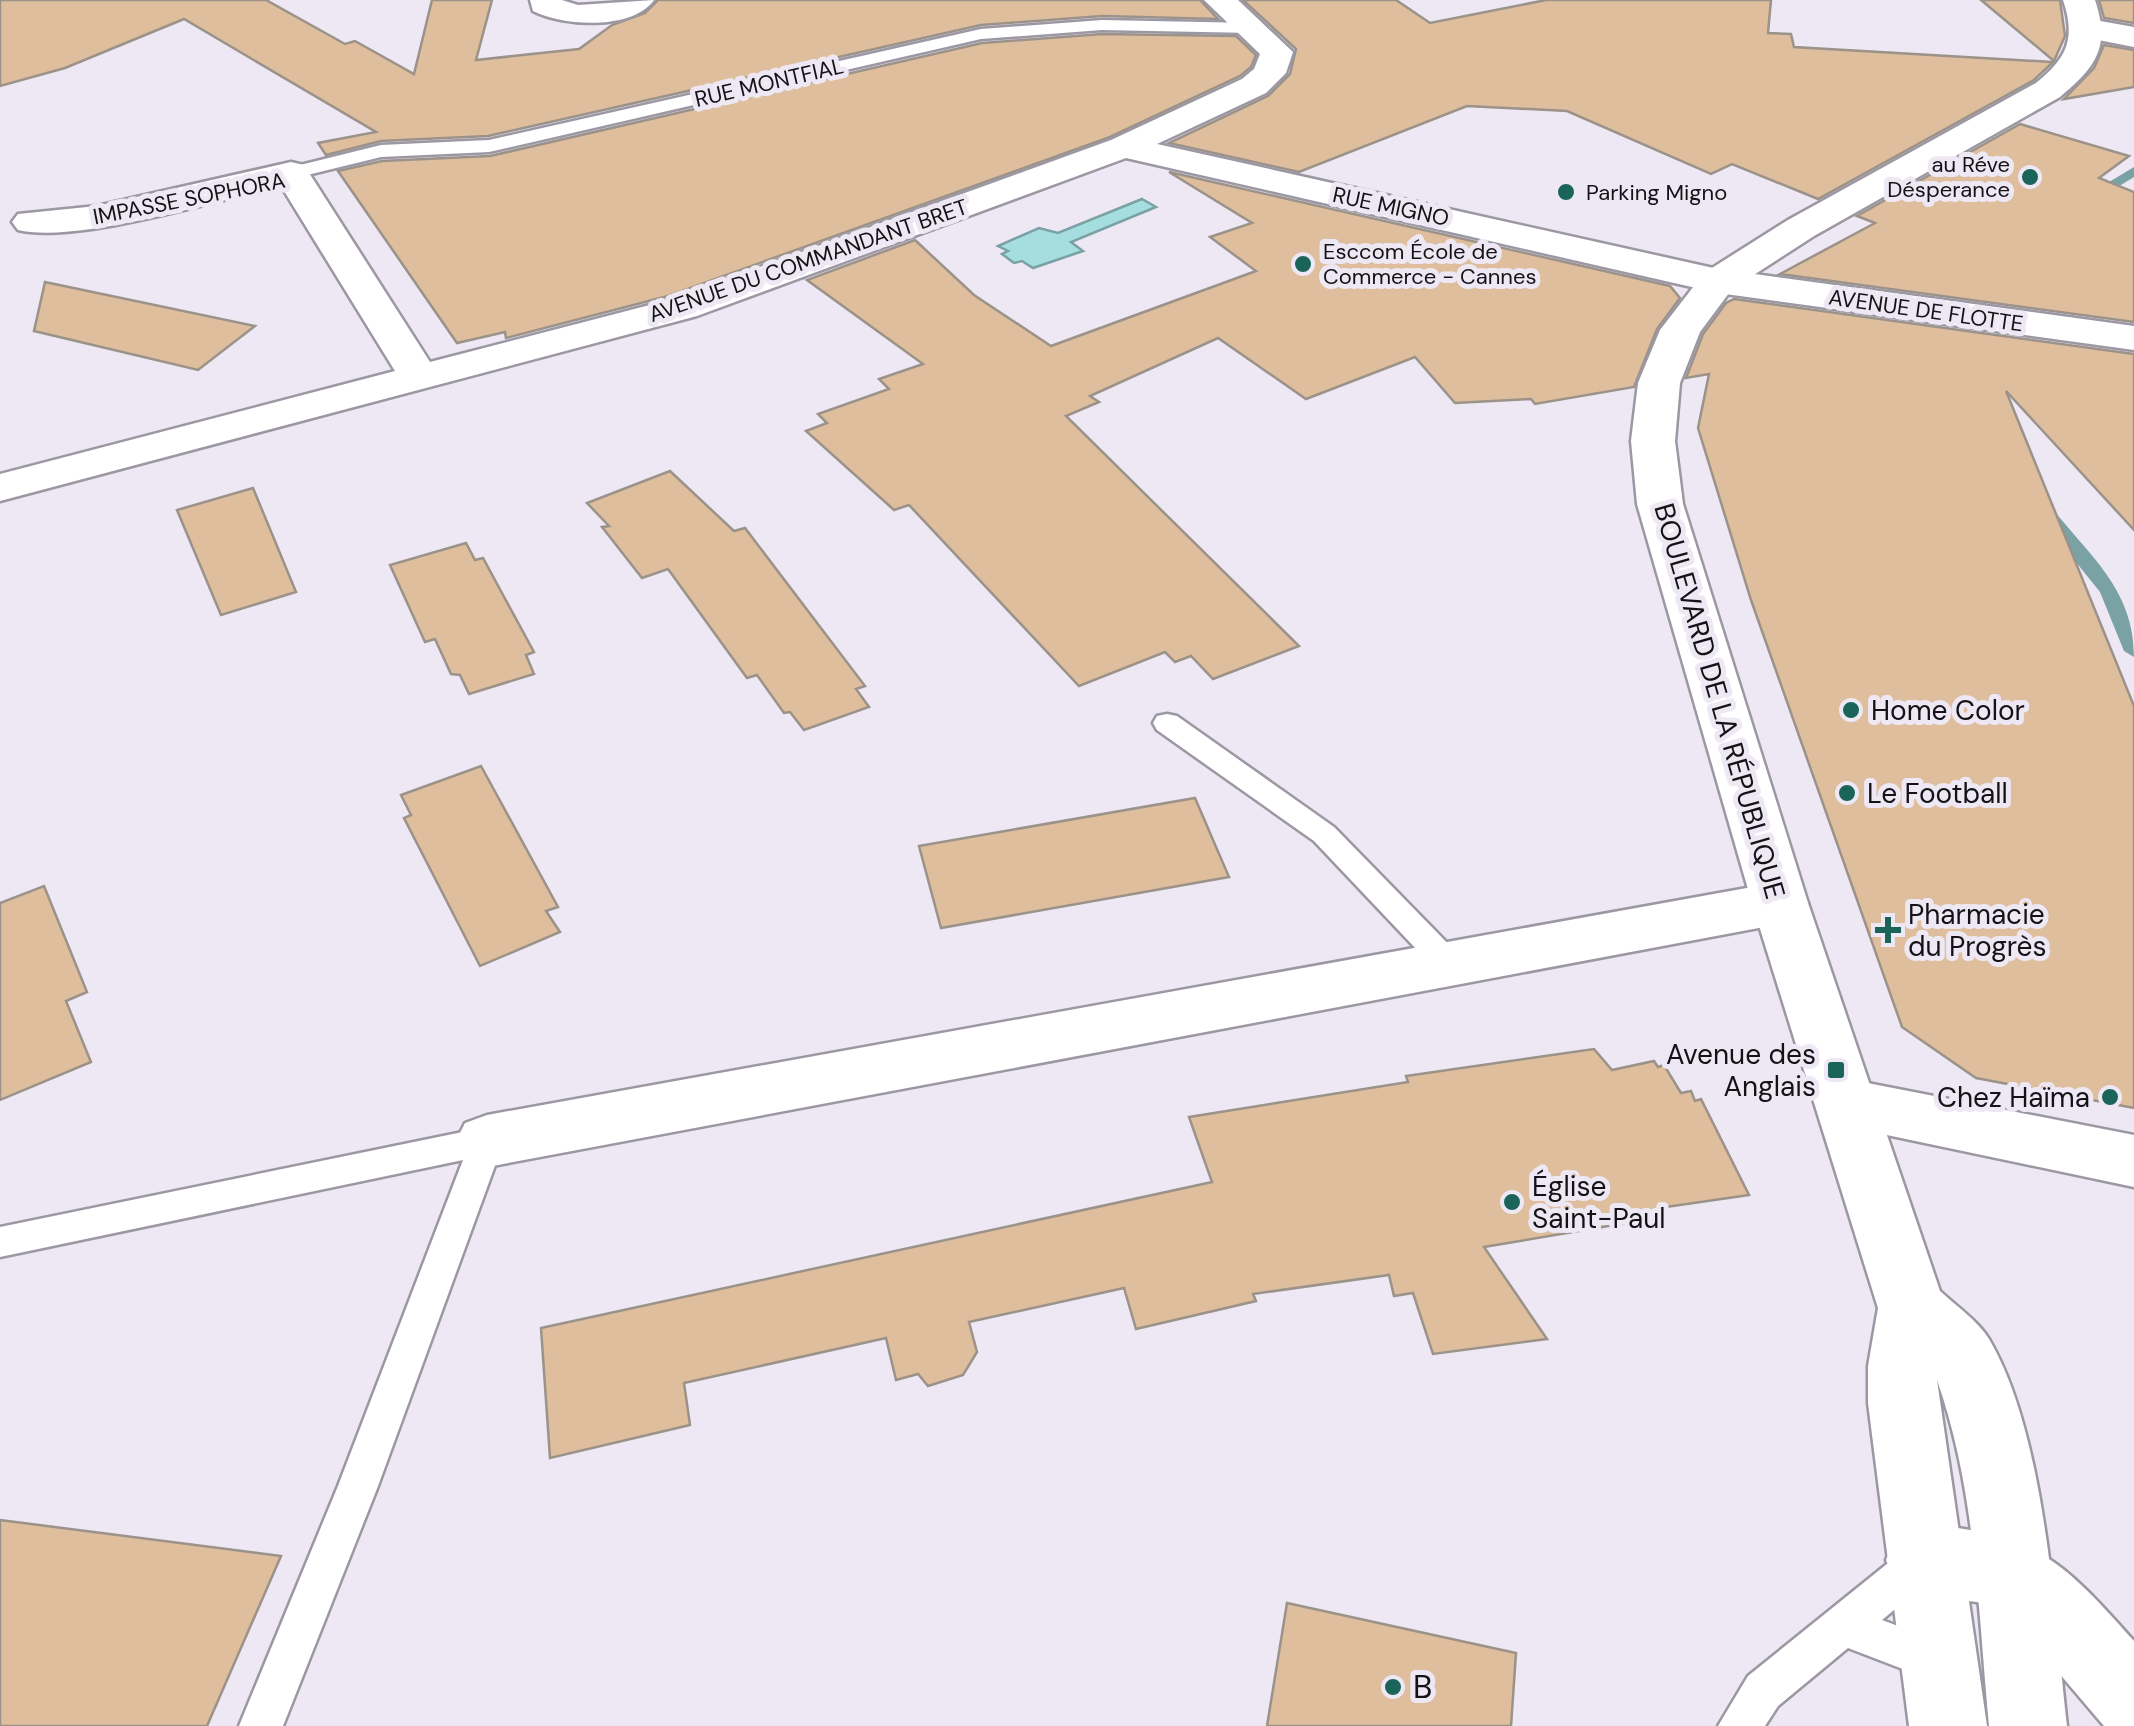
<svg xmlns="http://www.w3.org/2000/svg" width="2134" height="1726" font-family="'DM Sans',sans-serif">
  <rect width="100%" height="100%" fill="#ede8f4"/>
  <polygon fill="#a6dee0" stroke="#7aa1a3" stroke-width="2.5" points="1142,199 1156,207 1071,242 1083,251 1033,268 1022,261 1014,263 1002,254 1008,251 998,246 1039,228 1058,233"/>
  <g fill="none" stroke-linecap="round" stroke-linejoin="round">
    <g fill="#7aa1a3" fill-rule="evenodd">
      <polygon points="2134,167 2134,177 2093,202 2081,199"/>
      <path d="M2048 510 2055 512C2094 560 2134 592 2134 657L2124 651 2100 592 2039 516Z"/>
    </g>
  </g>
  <g fill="#debe9d" stroke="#9b9289" stroke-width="2.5">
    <polygon points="0,0 266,0 345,44 355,41 414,74 432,0 492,0 476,60 579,49 612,25 645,13 658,0 1200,0 1218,19 1102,16 981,25 488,136 381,141 326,155 318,143 376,132 184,19 65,68 0,86"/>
    <polygon points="1243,0 1396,0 1430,23 1546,0 1771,0 1768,33 1791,34 1794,47 2053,62 2034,80 1818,199 1732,164 1711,174 1567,111 1467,106 1299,172 1169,143 1268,96 1290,74 1296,49"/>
    <polygon points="1981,0 2060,0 2065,36 2054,61"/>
    <polygon points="2099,0 2134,0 2134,23 2104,18"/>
    <polygon points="1102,34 1236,36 1256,55 1251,67 1240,76 1110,137 668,296 506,338 505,332 457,343 338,171 382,161 490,156 982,43"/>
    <polygon points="2104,45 2134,50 2134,87 2064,99 2094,68"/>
    <polygon points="2020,124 2129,156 2099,178 2134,192 2134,322 1780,274 1875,223 1857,216"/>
    <polygon points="1169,172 1670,286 1680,298 1657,329 1634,387 1535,404 1531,399 1455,403 1415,357 1306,399 1218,338 1090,396 1099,402 1066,416 1299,646 1213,679 1191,656 1175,662 1165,652 1079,686 909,505 894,510 806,431 827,423 818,414 889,389 879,379 923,364 807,280 915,240 974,295 1051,346 1256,271 1210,237 1252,223"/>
    <polygon points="45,282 255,326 198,370 34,331"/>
    <polygon points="1734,299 2134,354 2134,530 2006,391 2134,706 2134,1108 1976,1078 1902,1027 1751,600 1698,428 1709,374 1686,378 1703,334 1726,303"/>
    <polygon points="670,471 734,531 745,528 865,686 856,689 869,707 804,730 790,712 784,713 757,675 747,678 668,569 642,578 602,527 609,526 587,503"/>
    <polygon points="253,488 296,592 221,615 177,510"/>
    <polygon points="466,543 475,560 483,558 534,652 526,655 534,674 469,694 460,675 451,674 435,639 425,642 390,565"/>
    <polygon points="481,766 558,907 546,911 560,932 480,966 404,818 411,815 401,795"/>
    <polygon points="1195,798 1229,877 941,928 919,846"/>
    <polygon points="44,886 87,992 66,1001 91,1062 0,1100 0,903"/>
    <polygon points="1594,1049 1612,1070 1654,1061 1658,1067 1664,1065 1681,1093 1691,1091 1695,1101 1701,1099 1749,1195 1659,1208 1662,1217 1484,1247 1547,1339 1433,1354 1413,1293 1394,1296 1389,1275 1253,1294 1256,1301 1136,1329 1124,1288 969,1322 977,1352 963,1375 928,1386 918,1374 896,1380 886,1338 684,1383 690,1425 550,1458 541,1328 1212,1182 1189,1117 1408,1082 1406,1076"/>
    <polygon points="0,1520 281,1556 207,1726 0,1726"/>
    <polygon points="1287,1603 1516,1653 1511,1726 1267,1726"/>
  </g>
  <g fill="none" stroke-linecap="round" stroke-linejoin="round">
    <defs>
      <g id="service">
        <polygon points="1102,20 1252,23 1261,28 1252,33 1102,30 981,39 489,152 381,157 291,179 281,173 284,169 381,145 489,140 981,29"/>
        <polygon points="1167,714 1177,716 1334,827 1460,956 1465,964 1460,972 1449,976 1438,972 1314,841 1157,730 1153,723 1157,716"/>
        <polygon points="487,1127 499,1131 504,1141 378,1486 283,1726 239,1726 338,1486 463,1160 0,1257 0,1227"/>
        <polygon points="1922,1541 1936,1547 1942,1561 1936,1575 1882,1620 1949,1645 1955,1660 1949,1675 1934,1681 1848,1648 1778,1706 1765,1726 1718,1726 1748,1676 1908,1547"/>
      </g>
      <g id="minor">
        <path d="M530 0H562L578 5 654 0C632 31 562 26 533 11Z"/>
        <path d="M1204 0H1238L1293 52 1286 73 1266 93 1157 144 1718 269 2134 326V350L1718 293 1126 158 697 316 0 501V474L395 371 281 186C218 200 76 244 18 230L12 222 18 214 97 206 291 162 304 165 430 362 669 300 1111 140 1242 79 1254 69 1260 54Z"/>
        <polygon points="2089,19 2134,27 2134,47 2078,36 2073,29 2078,22"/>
        <polygon points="1780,882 1800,888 1808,903 1800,918 1780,924 487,1167 465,1159 456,1141 465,1123 487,1115"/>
        <polygon points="1847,1079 2134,1135 2134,1187 1825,1122 1816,1104 1825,1086"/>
        <path d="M1923 1524C2036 1534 2061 1559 2134 1641V1726H2104L2047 1659 1995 1608 1977 1602 1923 1596 1897 1586 1886 1560 1897 1534Z"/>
      </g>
      <path id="tertiary" d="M2063 0H2095C2111 47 2096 67 2060 97L1814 236 1732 289 1700 332 1680 383 1675 441 1683 504 1808 903 1940 1291C1955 1305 1978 1321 1989 1339 2046 1436 2054 1613 2067 1726H1989C1978 1611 1976 1490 1937 1380L1987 1726H1909L1868 1403V1366L1878 1308 1752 903 1637 504 1631 441 1638 383 1660 330 1704 273 1788 220 2036 83C2067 58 2076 39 2063 0Z"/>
    </defs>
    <use href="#service" stroke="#9c98a3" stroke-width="5"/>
    <use href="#minor" stroke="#9c98a3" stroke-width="5"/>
    <use href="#tertiary" stroke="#9c98a3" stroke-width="5"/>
    <use href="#service" fill="#fff" fill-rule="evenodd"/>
    <use href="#minor" fill="#fff" fill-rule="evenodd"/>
    <use href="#tertiary" fill="#fff" fill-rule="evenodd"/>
  </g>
  <g fill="#1b645a" stroke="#ede8f4" stroke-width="4">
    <circle cx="2030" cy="177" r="10"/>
    <circle cx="1566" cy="192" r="10"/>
    <circle cx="1303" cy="264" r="10"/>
    <circle cx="1851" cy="710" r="10"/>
    <circle cx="1847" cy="793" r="10"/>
    <path d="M1883 915h10v10h10v10h-10v10h-10v-10h-10v-10h10z"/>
    <rect x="1826" y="1060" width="20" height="20" rx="5"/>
    <circle cx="2110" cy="1097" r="10"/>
    <circle cx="1512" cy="1202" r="10"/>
    <circle cx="1393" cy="1687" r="10"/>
  </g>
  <g text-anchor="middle" stroke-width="10" stroke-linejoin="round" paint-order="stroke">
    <g font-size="22" fill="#141216" stroke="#ede8f4">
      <text transform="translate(769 82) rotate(-13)" y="8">RUE MONTFIAL</text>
      <text transform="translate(189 198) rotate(-11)" y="8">IMPASSE SOPHORA</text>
      <text transform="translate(1391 206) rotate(12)" y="8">RUE MIGNO</text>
      <text transform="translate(808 260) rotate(-19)" y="8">AVENUE DU COMMANDANT BRET</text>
      <text transform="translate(1926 310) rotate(8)" y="8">AVENUE DE FLOTTE</text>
    </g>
    <g font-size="22" fill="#141216" stroke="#ede8f4" text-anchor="start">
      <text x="2010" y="172" text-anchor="end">au Réve<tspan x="2010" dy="25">Désperance</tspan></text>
      <text x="1586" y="200">Parking Migno</text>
      <text x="1323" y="259">Esccom École de<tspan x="1323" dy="25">Commerce - Cannes</tspan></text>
    </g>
    <g font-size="28" fill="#141216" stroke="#ede8f4">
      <text transform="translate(1720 701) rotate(74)" y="10">BOULEVARD DE LA RÉPUBLIQUE</text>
    </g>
    <g font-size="28" fill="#141216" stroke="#ede8f4" text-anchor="start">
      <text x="1871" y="720">Home Color</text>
      <text x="1867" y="803">Le Football</text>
      <text x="1908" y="924">Pharmacie<tspan x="1908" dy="32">du Progrès</tspan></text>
      <text x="1816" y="1064" text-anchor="end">Avenue des<tspan x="1816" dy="32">Anglais</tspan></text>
      <text x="2090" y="1107" text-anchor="end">Chez Haïma</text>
      <text x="1532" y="1196">Église<tspan x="1532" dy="32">Saint-Paul</tspan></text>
    </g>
    <g font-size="32" fill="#141216" stroke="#ede8f4" text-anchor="start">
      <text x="1413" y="1698">B</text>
    </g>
  </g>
</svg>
